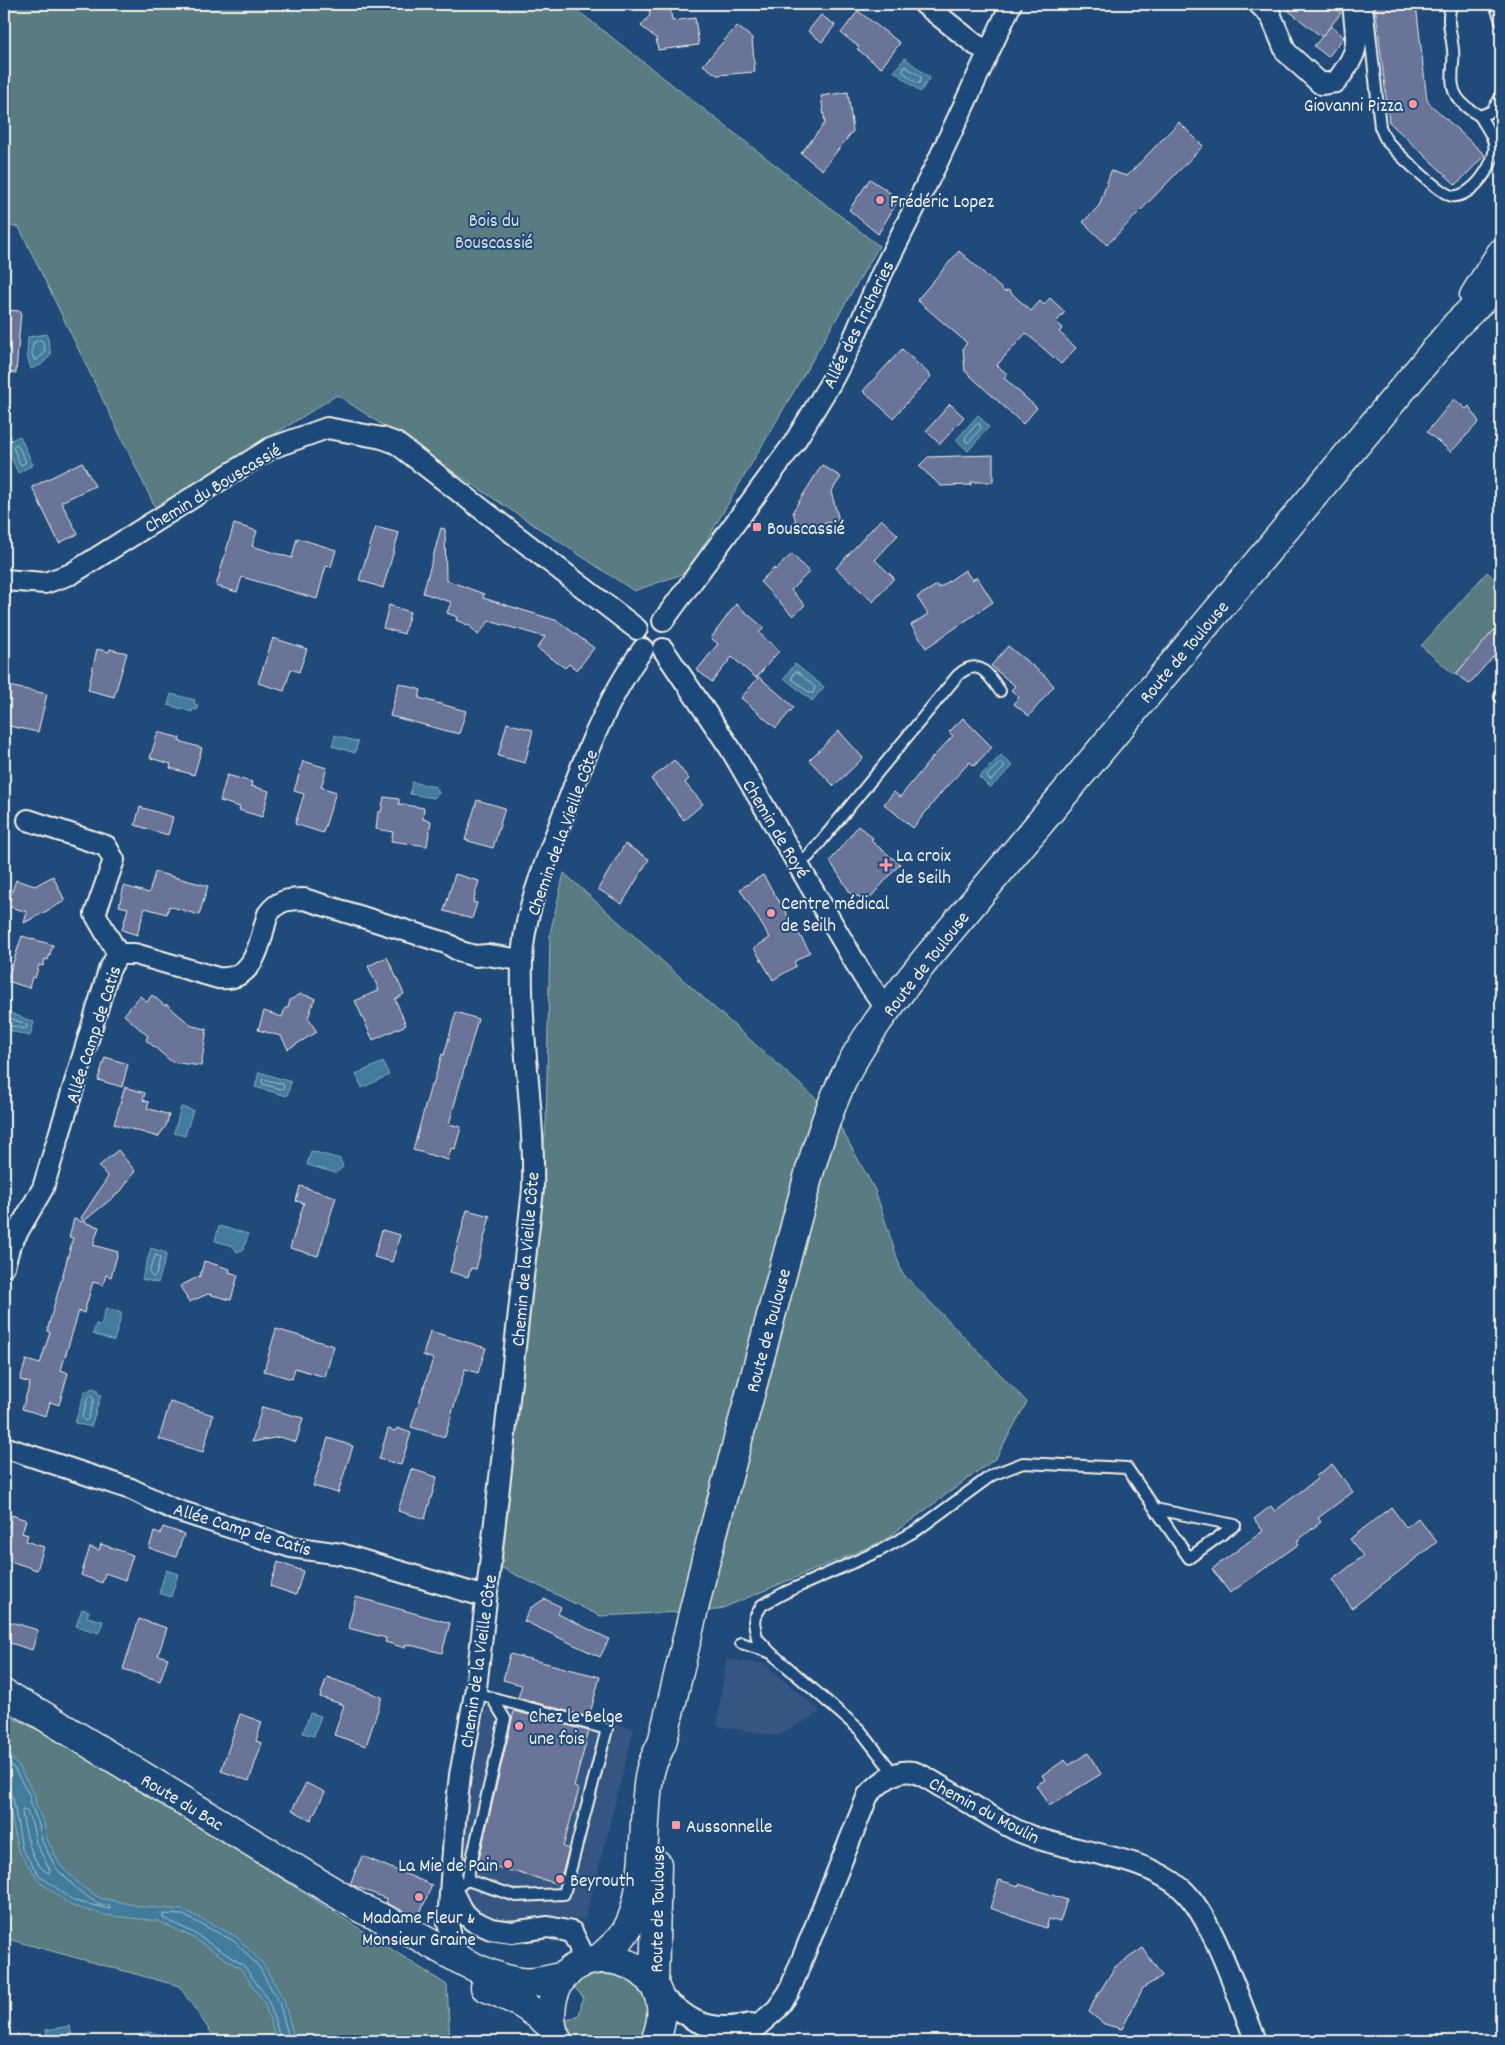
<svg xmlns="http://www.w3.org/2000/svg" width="1505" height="2045" font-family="Dekko,sans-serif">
  <rect width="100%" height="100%" fill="#1f4a7a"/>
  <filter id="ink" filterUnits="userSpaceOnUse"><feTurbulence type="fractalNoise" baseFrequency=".02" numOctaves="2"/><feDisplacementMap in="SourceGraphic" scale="10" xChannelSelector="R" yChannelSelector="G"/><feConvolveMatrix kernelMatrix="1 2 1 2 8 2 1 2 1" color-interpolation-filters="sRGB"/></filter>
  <g filter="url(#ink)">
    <g fill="#365683">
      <polygon points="726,1659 765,1664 821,1712 777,1736 717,1726"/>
      <polygon points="492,1691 634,1729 585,1920 547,1915 509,1923 491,1919 474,1908 469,1902 460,1875 459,1847 475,1747"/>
    </g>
    <g fill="#587c82" stroke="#a6b6b5">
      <polygon points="4,4 569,4 879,246 688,572 634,591 337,395 156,509 19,227 4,226"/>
      <polygon points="1487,572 1501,585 1501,622 1455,675 1421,646"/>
      <polygon points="564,873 833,1114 875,1190 902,1273 1027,1402 996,1458 883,1541 718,1610 600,1616 500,1567 546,1124 550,934"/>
      <polygon points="4,1713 98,1760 447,1985 450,2041 217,2041 179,1986 4,1938"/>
      <polygon points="611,1969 637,1981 649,2005 644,2033 637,2041 577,2041 573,2037 565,2021 579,2015 583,1997 573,1986 584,1975"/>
    </g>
    <g fill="#427b9d" stroke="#89aabb">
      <polygon points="905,58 930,78 920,92 894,71"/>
      <polygon points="47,334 51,355 41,365 31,369 27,355 28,337"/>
      <polygon points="978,415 989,427 968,451 956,440"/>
      <polygon points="20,436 33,465 18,473 5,443"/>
      <polygon points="795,664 824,687 812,701 784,678"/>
      <polygon points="171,694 195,700 194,704 198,705 197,710 193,709 192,712 168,705"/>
      <polygon points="335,735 358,742 355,753 332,746"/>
      <polygon points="1001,755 1013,766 990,788 979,777"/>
      <polygon points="412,782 436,787 439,793 434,798 410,794"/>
      <polygon points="4,1011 34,1022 30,1036 4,1029"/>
      <polygon points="383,1062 389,1075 362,1088 356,1074"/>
      <polygon points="259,1072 291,1082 287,1096 255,1087"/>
      <polygon points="181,1107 193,1110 185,1136 174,1133"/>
      <polygon points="311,1151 340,1159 343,1167 336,1173 307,1165"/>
      <polygon points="219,1226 248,1234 244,1249 237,1252 233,1246 215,1241"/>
      <polygon points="151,1248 167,1253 158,1283 142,1279"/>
      <polygon points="106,1308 122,1313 114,1341 93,1334 96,1324 101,1325"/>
      <polygon points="94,1388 97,1390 98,1394 101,1395 91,1427 75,1423 85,1391 88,1391 90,1389"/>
      <polygon points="166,1570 178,1574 171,1597 159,1593"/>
      <polygon points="82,1609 89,1611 87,1617 103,1621 99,1633 76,1626"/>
      <polygon points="310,1713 321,1716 314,1736 303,1733"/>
      <polygon points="4,1748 19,1767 35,1795 35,1802 44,1824 47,1839 60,1865 81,1886 100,1898 144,1907 184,1910 237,1937 263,1964 284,2000 295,2041 277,2041 264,2002 241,1969 192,1937 158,1921 104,1915 72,1906 40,1882 18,1850 8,1800 4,1794"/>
      <polygon points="70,2026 72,2038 48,2041 46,2030"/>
      <polygon points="147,2032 165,2035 167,2041 135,2041 137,2036"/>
    </g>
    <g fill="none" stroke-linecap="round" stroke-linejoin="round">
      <g stroke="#adc2ca" stroke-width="1">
        <polygon points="905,66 921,77 920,83 917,83 903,72"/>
        <polygon points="41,340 43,342 45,353 35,361 32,354 33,343"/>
        <polygon points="977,424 980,424 981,428 969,442 966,442 965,438"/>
        <polygon points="17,444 26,462 22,465 20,464 13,447"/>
        <polygon points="795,672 798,672 815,687 813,693 810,693 792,679"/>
        <polygon points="1000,763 1004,765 1004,768 992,780 989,780 987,776"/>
        <polyline points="4,1016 26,1024 27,1027 25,1029 4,1024"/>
        <polygon points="263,1079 283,1084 284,1088 281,1089 263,1084 262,1082"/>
        <polygon points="156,1255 160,1258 156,1275 153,1277 149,1273"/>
        <polygon points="91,1396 94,1399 88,1419 85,1421 82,1417 88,1397"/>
        <polyline points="4,1756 15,1770 30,1796 31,1804 39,1825 42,1841 56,1868 78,1890 99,1905 109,1905 110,1909 74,1901 39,1875 22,1849 13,1798 9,1793 4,1792"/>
        <path d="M23 1810 27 1811 33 1827 36 1843 50 1870 49 1873C31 1867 25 1829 22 1812Z"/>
        <polyline points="281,2041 268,1999 244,1966 194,1933 163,1918 163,1914 183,1915 234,1941 259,1967 279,2002 290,2041"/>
      </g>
    </g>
    <g fill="#6b7398" stroke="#f4f1e8">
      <polygon points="648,4 670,4 672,21 695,18 699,45 658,50 656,38 641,26 650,15"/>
      <polygon points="1280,4 1330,4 1341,13 1322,37"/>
      <polygon points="1375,4 1416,4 1427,100 1430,104 1485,155 1456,185 1389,122"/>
      <polygon points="858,11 900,43 881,68 857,49 859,47 841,33"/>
      <polygon points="821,15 835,25 822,42 808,31"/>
      <polygon points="737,26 752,38 755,72 717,75 703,65"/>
      <polygon points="1331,26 1344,37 1328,57 1314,46"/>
      <polygon points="848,92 853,131 822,170 801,153 825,123 821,96"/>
      <polygon points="1179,122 1203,146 1107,245 1083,222 1099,206 1111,171 1127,176"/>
      <polygon points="870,179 899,199 878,234 849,210"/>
      <polygon points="959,251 1005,292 1008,290 1031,311 1040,301 1044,305 1050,298 1065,312 1056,322 1063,328 1059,332 1076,348 1061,364 1026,333 997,365 1007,374 1004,378 1037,408 1023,424 965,371 963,348 967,343 917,300"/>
      <polygon points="4,310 21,311 16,373 4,372"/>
      <polygon points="902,349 931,376 893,418 863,391"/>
      <polygon points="1454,399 1466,409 1469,406 1479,422 1451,452 1427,432"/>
      <polygon points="950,404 964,417 940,444 926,431"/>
      <polygon points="993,455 993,482 971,482 971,485 941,486 919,466 928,457"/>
      <polygon points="82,462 95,486 61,502 78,534 59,543 32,487"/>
      <polygon points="822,465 841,477 831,492 839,520 798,530 793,511"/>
      <polygon points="881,519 898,535 875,560 894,578 873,602 836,568"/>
      <polygon points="234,524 257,531 252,546 292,558 297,538 336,550 331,567 326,566 317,599 242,577 237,592 216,586"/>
      <polygon points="376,527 399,533 383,588 359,580"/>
      <polygon points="441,528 445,529 446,580 484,594 483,598 558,621 594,648 577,670 569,664 565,668 537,648 545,637 489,621 478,635 470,626 456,620 457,617 447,613 451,602 423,593"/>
      <polygon points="792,554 809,572 791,590 805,605 793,616 760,582 774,568 775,570"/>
      <polygon points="965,570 972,580 977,577 993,602 926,648 911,625 928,614 917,597 937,585 939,588"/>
      <polygon points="736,604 764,628 759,633 779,651 756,678 732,657 712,682 697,670 718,644 711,638"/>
      <polygon points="389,605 410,612 404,634 383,628"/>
      <polygon points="1501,622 1501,648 1469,684 1456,674"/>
      <polygon points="273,638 307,649 299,672 291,669 284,691 258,683"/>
      <polygon points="1008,646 1045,676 1054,686 1029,716 1014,704 1019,697 1011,690 1015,686 991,666"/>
      <polygon points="97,649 109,652 110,649 127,653 114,697 88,690"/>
      <polygon points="759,677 794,707 776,728 741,698"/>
      <polygon points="399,683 421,690 419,698 466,711 459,734 390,716"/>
      <polygon points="4,685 47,694 38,732 4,725"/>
      <polygon points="963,718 992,747 974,766 970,762 945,788 913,828 884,804 894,792 900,797 931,759 953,736 949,732"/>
      <polygon points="507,723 533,730 525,763 498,756"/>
      <polygon points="839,731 863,758 834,786 809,760"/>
      <polygon points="158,732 180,738 179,741 202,748 194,775 170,768 171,764 150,758"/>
      <polygon points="674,760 689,779 685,783 703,804 684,820 651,779"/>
      <polygon points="303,761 327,768 321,787 336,792 323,833 295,824 304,794 294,791"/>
      <polygon points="227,775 252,782 251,786 269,791 262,817 239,810 240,807 220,801"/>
      <polygon points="384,797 399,799 399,804 424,808 423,819 431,821 427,846 391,841 393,832 376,829 378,812 381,812"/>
      <polygon points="477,800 505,808 493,848 465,840"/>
      <polygon points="140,807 173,817 168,835 135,825"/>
      <polygon points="858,826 873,838 871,841 900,864 868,900 851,894 830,861"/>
      <polygon points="625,844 649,859 622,904 598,889"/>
      <polygon points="155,872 208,886 199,915 169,906 167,914 145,908 137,935 122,930 128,908 119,906 124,886 149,893"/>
      <polygon points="455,874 479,881 473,902 477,903 472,919 444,911"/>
      <polygon points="763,875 810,952 794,962 796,966 773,980 754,948 770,938 740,889"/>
      <polygon points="53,876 65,901 24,923 27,912 7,906 16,880 35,886"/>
      <polygon points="22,936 53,945 48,960 45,959 43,966 39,965 35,978 32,977 29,988 7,981"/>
      <polygon points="387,957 404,994 395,999 406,1025 373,1040 355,1001 379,990 368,966"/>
      <polygon points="301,994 315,998 308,1018 317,1032 288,1049 281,1036 258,1030 264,1011 282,1017 285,1008 288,1008 290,1000"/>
      <polygon points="152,995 165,1006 166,1004 192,1026 207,1029 201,1066 172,1062 146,1040 148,1036 124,1015 140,996 147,1002"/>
      <polygon points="456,1012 478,1019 449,1124 461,1127 455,1149 451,1148 448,1160 413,1150 431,1085 433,1085 442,1054 444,1055"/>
      <polygon points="105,1057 128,1064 122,1087 98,1080"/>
      <polygon points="125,1087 145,1093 143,1100 149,1102 147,1108 169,1115 166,1126 158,1137 114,1124"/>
      <polygon points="118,1150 135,1171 121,1191 84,1221 81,1218 108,1177 99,1166"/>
      <polygon points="300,1186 336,1197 318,1256 290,1248 304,1203 296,1201"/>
      <polygon points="467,1210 490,1216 476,1269 471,1268 468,1277 450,1272"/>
      <polygon points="74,1219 99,1227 93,1245 118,1252 111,1277 106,1275 103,1285 93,1282 84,1313 79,1311 61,1370 68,1373 59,1405 50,1402 46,1416 22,1409 30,1383 20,1380 26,1360 40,1364 50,1332 47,1331 73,1238 69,1237"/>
      <polygon points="382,1230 400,1235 392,1262 374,1257"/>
      <polygon points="204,1261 230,1269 229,1272 238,1275 231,1300 208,1294 189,1302 180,1286 200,1276"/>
      <polygon points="276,1329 334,1346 325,1377 295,1368 292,1379 264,1371"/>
      <polygon points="430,1331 486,1348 478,1373 465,1369 445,1437 411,1427 433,1359 423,1355"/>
      <polygon points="170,1402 213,1415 203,1452 159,1439"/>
      <polygon points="262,1407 303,1418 296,1442 280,1437 252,1442"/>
      <polygon points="397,1428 411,1433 401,1465 379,1459 388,1429 395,1431"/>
      <polygon points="328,1438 353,1446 338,1493 313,1486"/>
      <polygon points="1332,1464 1353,1492 1318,1518 1321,1522 1297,1541 1299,1544 1230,1593 1212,1569 1263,1531 1254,1519 1271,1506 1275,1511 1317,1479 1316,1476"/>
      <polygon points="411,1469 437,1477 425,1519 398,1511"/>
      <polygon points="1391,1507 1406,1527 1418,1518 1437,1542 1352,1608 1332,1580 1363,1556 1350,1539"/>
      <polygon points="12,1515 26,1520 22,1533 28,1535 26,1541 44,1547 37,1570 4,1559 4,1540"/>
      <polygon points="163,1527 184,1534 176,1557 149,1548 154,1532 160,1534"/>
      <polygon points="101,1544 133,1555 125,1580 105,1573 102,1583 81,1575 90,1547 99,1550"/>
      <polygon points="278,1562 303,1571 296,1595 270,1586"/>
      <polygon points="356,1597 450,1623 442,1653 406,1644 405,1648 385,1642 386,1638 348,1628"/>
      <polygon points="545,1599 561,1607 558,1614 609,1639 600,1657 524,1621 530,1608"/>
      <polygon points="139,1619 167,1628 158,1655 168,1658 160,1681 123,1669"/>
      <polygon points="4,1620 38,1630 32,1650 4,1641"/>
      <polygon points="510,1654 600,1677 589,1717 518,1698 522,1685 503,1680"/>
      <polygon points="327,1677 382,1697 366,1746 334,1735 344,1705 320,1697"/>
      <polygon points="514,1711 589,1731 574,1787 579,1789 563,1847 569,1849 559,1884 482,1863 479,1859"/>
      <polygon points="240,1714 262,1722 256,1741 262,1743 249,1781 221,1771"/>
      <polygon points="1088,1753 1101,1774 1049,1806 1036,1785 1045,1780 1042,1775 1065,1760 1069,1765"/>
      <polygon points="306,1783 325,1792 311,1820 292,1810"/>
      <polygon points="362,1856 432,1885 418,1918 386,1903 387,1899 350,1884"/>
      <polygon points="999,1880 1019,1886 1019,1884 1067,1900 1060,1922 1049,1919 1046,1928 990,1908"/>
      <polygon points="1143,1948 1162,1976 1143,1988 1122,2029 1104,2024 1089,2012 1095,1999 1115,1967"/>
    </g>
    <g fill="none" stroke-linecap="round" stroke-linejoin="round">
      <defs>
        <g id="lane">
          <path d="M1367 4 1380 127C1382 131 1384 137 1387 141 1396 152 1439 193 1452 196 1471 199 1498 162 1494 144 1493 135 1484 124 1480 116"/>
          <path d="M1452 4C1445 19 1452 35 1453 50 1455 65 1448 83 1457 97 1463 106 1471 111 1480 116L1492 111 1501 97"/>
          <polyline points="1495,4 1501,21"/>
          <polyline points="1500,697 1501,696"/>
          <path d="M798 863 808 857 958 675C979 657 988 674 1000 691"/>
          <polyline points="741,1643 769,1652"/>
          <polyline points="894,1774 860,1730 770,1652 757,1638 754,1622 755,1617 762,1605 786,1592 881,1550 917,1530 992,1475 1023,1463 1127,1468 1189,1558 1235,1525 1155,1509"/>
          <polyline points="467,1880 505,1719 492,1698"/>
          <polyline points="452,1891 467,1880 516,1896 564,1894 607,1729 475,1693"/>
        </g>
        <g id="street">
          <polyline points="924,4 976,45 988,50"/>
          <path d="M1259 4 1271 16 1286 52 1321 84 1336 82C1362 48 1357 45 1353 4"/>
          <polyline points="4,580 45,583 71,574 271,448 327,428 382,438 396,443 637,629"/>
          <polyline points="663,621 794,443 831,382 852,342 882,273 937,163 1011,4"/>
          <polyline points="663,649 730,748 863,976 887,1009"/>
          <polyline points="28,820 106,846 114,860 95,914 118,954"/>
          <path d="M4 1266 10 1245 43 1188 109 970 118 954H135L218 978C256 982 259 942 268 914 278 900 288 899 304 899L446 943 461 952 475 956 487 955 522 960"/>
          <polyline points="4,1447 131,1489 173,1509 291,1547 341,1554 486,1597"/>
          <polyline points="452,1891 462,1911 473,1921 491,1929 512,1932 548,1927 572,1932 580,1948 581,1964"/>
          <path d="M460 1959 451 1937 448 1923 455 1821 460 1775 476 1688 533 1189C535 1113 520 1037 522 962 523 917 541 875 556 834 579 771 603 704 643 649"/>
          <path d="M659 1996C672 2003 683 2015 696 2021 713 2029 733 2028 751 2024"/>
          <path d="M727 2041 745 2037 777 2009 789 1992 868 1795C880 1783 894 1769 913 1772 922 1774 933 1782 940 1786 965 1800 990 1817 1016 1830 1067 1854 1139 1852 1182 1889 1213 1917 1239 2001 1256 2041"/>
        </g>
        <g id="secondary">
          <polyline points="1474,296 1501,253"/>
          <path d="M4 1694 39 1713 362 1909C379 1917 397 1924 414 1934 444 1951 478 1973 514 1981 531 1985 549 1980 566 1975"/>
          <path d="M599 1959C608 1950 619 1942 626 1931 649 1893 641 1817 650 1772 652 1762 658 1752 662 1743L705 1563 810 1170C819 1141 828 1111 841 1084 862 1038 896 997 927 958L1457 324 1501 282"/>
          <polyline points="654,1985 657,1864"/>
          <path d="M485 1987C514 1999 529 2006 552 2027"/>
          <path d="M558 2041C551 2030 550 2017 552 2004 563 1927 691 1956 655 2041"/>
        </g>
      </defs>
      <use href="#lane" stroke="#f4f1e8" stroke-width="14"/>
      <use href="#street" stroke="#f4f1e8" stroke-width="24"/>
      <use href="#secondary" stroke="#f4f1e8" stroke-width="31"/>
      <use href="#lane" stroke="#1f4a7a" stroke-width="10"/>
      <use href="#street" stroke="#1f4a7a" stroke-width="20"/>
      <use href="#secondary" stroke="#1f4a7a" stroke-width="28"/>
    </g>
  </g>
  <g fill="#ff9aa2" stroke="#1f4a7a" stroke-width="2">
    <circle cx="1413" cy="104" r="5"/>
    <circle cx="880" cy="200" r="5"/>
    <rect x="752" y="522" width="10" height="10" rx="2.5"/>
    <path d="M883.5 857.5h5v5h5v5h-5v5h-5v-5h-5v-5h5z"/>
    <circle cx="771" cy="913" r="5"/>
    <circle cx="519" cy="1726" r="5"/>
    <rect x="671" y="1820" width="10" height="10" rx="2.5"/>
    <circle cx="508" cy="1864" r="5"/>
    <circle cx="560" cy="1879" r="5"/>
    <circle cx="419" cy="1897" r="5"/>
  </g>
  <g text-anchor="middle" stroke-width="4" stroke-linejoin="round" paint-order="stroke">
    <g font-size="19" fill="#f4f1e8" stroke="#1f4a7a" text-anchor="start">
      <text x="1403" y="111" text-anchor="end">Giovanni Pizza</text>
      <text x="890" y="207">Frédéric Lopez</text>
      <text x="767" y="534">Bouscassié</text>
      <text x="896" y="861">La croix<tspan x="896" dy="22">de Seilh</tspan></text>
      <text x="781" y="909">Centre médical<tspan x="781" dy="22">de Seilh</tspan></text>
      <text x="529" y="1722">Chez le Belge<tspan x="529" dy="22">une fois</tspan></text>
      <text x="686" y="1832">Aussonnelle</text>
      <text x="498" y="1871" text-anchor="end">La Mie de Pain</text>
      <text x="570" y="1886">Beyrouth</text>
      <text x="419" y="1923" text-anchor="middle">Madame Fleur &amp;<tspan x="419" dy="22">Monsieur Graine</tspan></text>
    </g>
    <g font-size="19" fill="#dddfd9" stroke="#1f4a7a">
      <text x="494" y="226">Bois du<tspan x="494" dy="22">Bouscassié</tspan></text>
    </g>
    <g font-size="19" fill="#f4f1e8" stroke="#1f4a7a">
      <text transform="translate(857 324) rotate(-64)" y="7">Allée des Tricheries</text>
      <text transform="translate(212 487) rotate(-31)" y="7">Chemin du Bouscassié</text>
      <text transform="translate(1183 651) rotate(-50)" y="7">Route de Toulouse</text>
      <text transform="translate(777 828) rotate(59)" y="7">Chemin de Royé</text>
      <text transform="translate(561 832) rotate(-70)" y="7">Chemin de la Vieille Côte</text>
      <text transform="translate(925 963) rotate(-52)" y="7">Route de Toulouse</text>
      <text transform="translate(92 1034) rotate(-72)" y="7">Allée Camp de Catis</text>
      <text transform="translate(524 1259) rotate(-85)" y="7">Chemin de la Vieille Côte</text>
      <text transform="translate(767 1330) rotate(-75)" y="7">Route de Toulouse</text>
      <text transform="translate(243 1528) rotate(17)" y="7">Allée Camp de Catis</text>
      <text transform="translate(477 1661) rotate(-82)" y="7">Chemin de la Vieille Côte</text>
      <text transform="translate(183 1801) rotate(31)" y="7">Route du Bac</text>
      <text transform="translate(985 1809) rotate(28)" y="7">Chemin du Moulin</text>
      <text transform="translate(656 1909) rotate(-89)" y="7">Route de Toulouse</text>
    </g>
  </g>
  <rect width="1505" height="2045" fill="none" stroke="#1f4a7a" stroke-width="20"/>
  <rect x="10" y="10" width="1485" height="2025" fill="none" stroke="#f4f1e8" stroke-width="2" filter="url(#ink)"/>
</svg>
